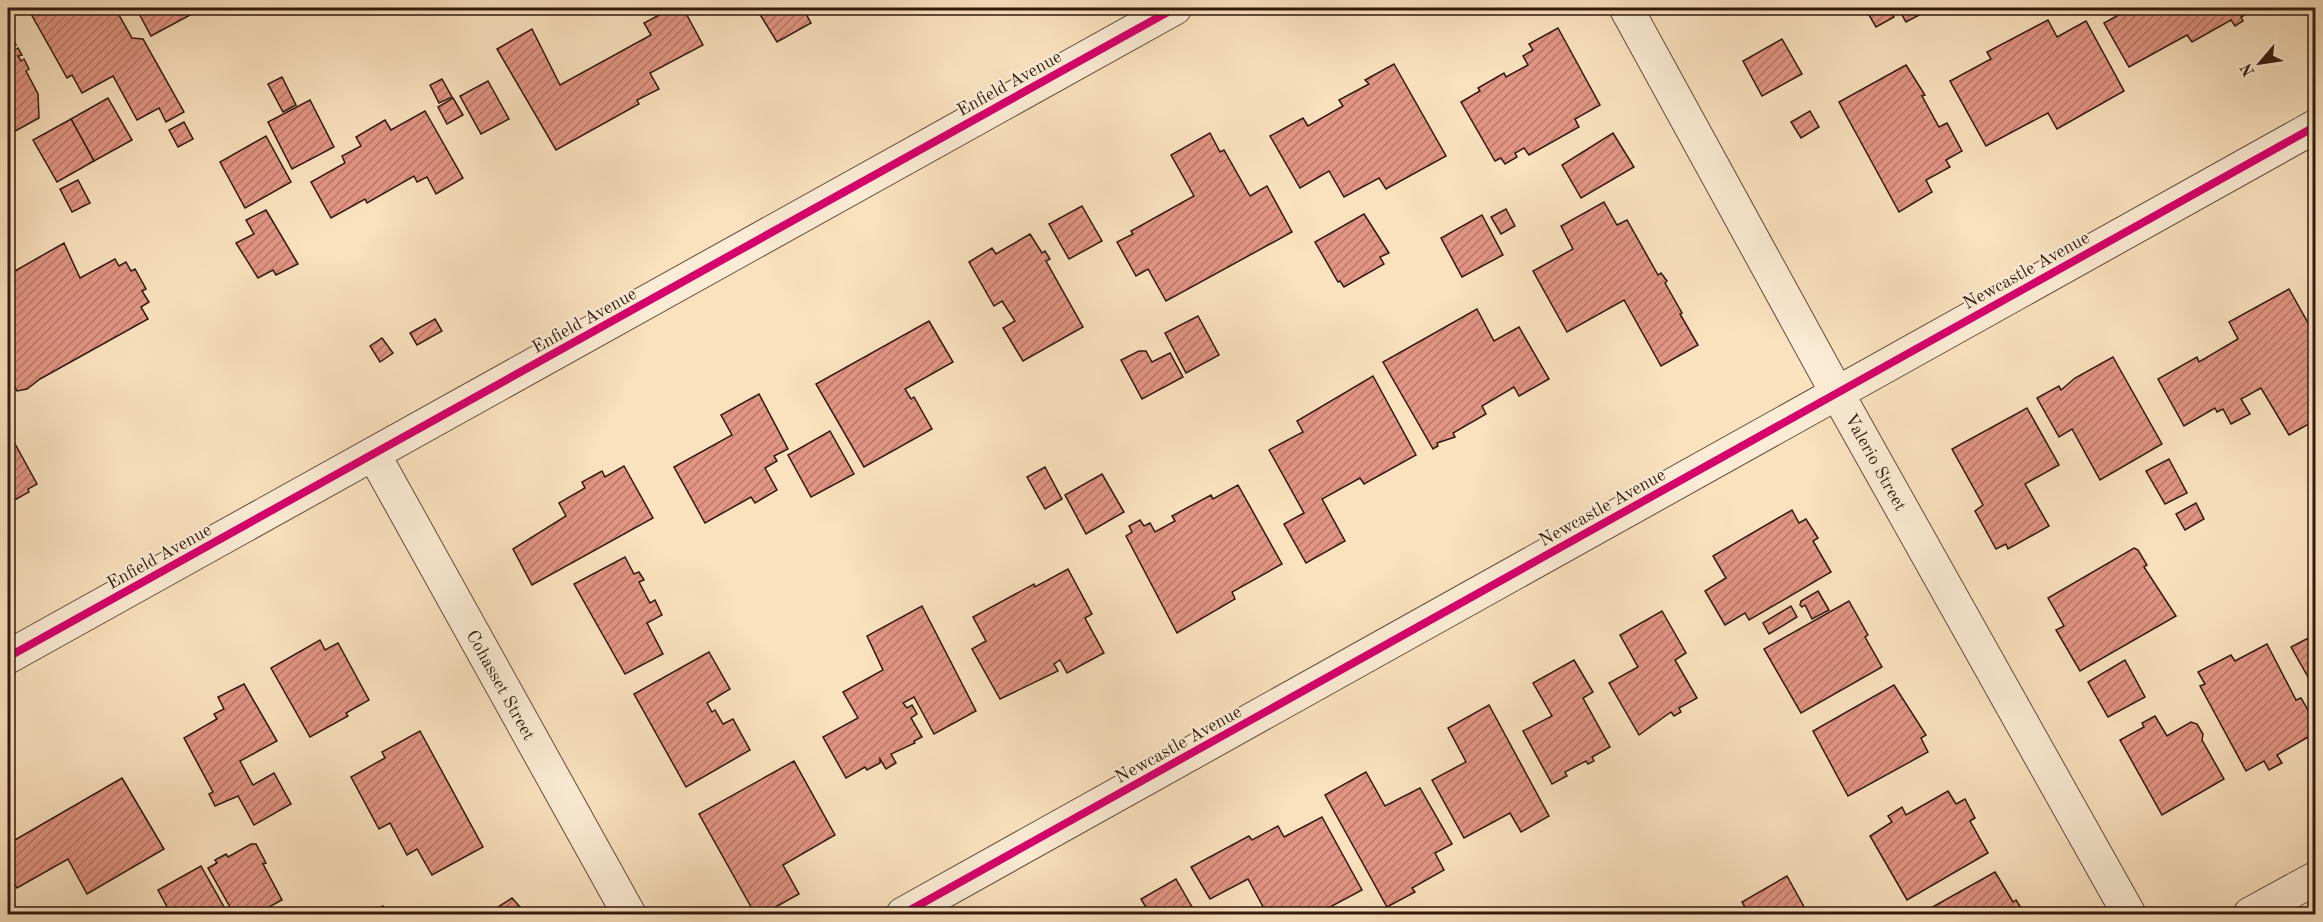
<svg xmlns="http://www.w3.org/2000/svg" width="2323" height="922" font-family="'Old Standard TT',serif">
  <defs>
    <pattern id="building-hatch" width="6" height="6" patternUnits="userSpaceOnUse" patternTransform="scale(1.5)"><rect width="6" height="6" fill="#e29584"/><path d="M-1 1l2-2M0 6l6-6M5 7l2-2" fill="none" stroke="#b8796a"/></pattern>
  </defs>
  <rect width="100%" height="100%" fill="#fae2bf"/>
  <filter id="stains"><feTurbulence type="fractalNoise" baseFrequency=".00333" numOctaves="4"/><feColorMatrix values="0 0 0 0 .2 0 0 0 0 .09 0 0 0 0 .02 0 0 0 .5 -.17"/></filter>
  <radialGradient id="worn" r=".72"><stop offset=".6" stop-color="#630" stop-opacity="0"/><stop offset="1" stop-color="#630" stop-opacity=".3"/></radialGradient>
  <g fill="url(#building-hatch)" stroke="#31190e" stroke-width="1.5">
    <polygon points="39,8 115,8 132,38 143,39 184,112 166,122 159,108 137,120 113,76 82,93 72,75 67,78 30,12"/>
    <polygon points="136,8 203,8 151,36"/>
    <polygon points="672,8 683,8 703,45 650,73 659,89 637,100 639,104 556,150 497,49 532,29 560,85 651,35 644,23"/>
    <polygon points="756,8 812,8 805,12 811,23 777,42"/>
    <polygon points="1865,8 1889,8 1894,17 1876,27"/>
    <polygon points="1898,8 1920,8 1923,13 1906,22"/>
    <polygon points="2131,8 2266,8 2260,11 2258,8 2241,17 2243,21 2235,26 2231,20 2192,42 2187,35 2129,67 2104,23"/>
    <polygon points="2048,20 2057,37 2086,21 2124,91 2057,129 2048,113 1986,146 1950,81 1991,59 1987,52"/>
    <polygon points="1558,28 1600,105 1575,119 1579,127 1529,155 1524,148 1515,153 1517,157 1505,164 1501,158 1495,161 1461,102 1480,91 1478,88 1504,73 1506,77 1528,65 1523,56 1533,50 1529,44"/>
    <polygon points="8,36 12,37 16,45 13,46 15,50 18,48 22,55 18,56 21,61 24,59 29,69 26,71 38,94 39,118 8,135"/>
    <polygon points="1782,39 1802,74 1762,96 1743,61"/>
    <polygon points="1394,64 1446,156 1386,189 1379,178 1344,197 1329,171 1300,188 1270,136 1303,118 1308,126 1343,106 1339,100 1369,84 1365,80"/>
    <polygon points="1906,65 1925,95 1922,96 1939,127 1947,123 1962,151 1946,160 1950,167 1926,180 1932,192 1899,212 1839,102"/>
    <polygon points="282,77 296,105 283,112 268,84"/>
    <polygon points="442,79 452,97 439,103 430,85"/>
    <polygon points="488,81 509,119 481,134 460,96"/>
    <polygon points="108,98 132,140 94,161 71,119"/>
    <polygon points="453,98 463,115 447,124 438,107"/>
    <polygon points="310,100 334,147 292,169 268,122"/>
    <polygon points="425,111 463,178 436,194 427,177 417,182 414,176 367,203 365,199 331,218 311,182 345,163 342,156 361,146 356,137 385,120 391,130"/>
    <polygon points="1810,111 1819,127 1801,138 1791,122"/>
    <polygon points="71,119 94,161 57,182 33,140"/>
    <polygon points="184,122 193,139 178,147 169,130"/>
    <polygon points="1210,133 1220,152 1224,150 1250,196 1267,186 1292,232 1166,301 1148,269 1136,276 1117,242 1133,234 1131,231 1194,196 1171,155"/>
    <polygon points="1613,133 1634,167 1581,198 1562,165"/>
    <polygon points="266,136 291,182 245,208 220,162"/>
    <polygon points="78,180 90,203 72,212 60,189"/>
    <polygon points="1604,202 1617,225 1627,220 1658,275 1661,273 1667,281 1665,283 1682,313 1680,314 1698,345 1661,366 1624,300 1567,332 1533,271 1573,249 1561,226"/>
    <polygon points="1082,206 1102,241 1069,259 1049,224"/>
    <polygon points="1506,209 1515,226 1501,234 1491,217"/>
    <polygon points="266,210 298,264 276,275 273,270 258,278 236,243 254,234 246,220"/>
    <polygon points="1364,214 1389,253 1380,257 1384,264 1344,287 1340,281 1338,282 1315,242"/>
    <polygon points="1482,215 1503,255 1462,277 1441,238"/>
    <polygon points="1030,234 1042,253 1045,251 1050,259 1046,261 1083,327 1023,361 1003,328 1015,321 1002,301 994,306 969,262 992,248 996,254"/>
    <polygon points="64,243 80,278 115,259 119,266 126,262 131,271 135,269 146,289 142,291 149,302 141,307 148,319 40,379 27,389 17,391 8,374 8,275"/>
    <polygon points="2289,289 2316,337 2316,413 2309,407 2316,420 2289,435 2261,388 2241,399 2250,414 2231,424 2223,409 2217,412 2215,408 2184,426 2158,379 2197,357 2199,362 2238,339 2229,322"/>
    <polygon points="1477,309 1494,341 1519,327 1549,379 1519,396 1514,387 1482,406 1486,414 1453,433 1455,437 1437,443 1438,446 1433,449 1383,362"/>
    <polygon points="1198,316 1219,355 1186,373 1165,333"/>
    <polygon points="435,319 442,331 417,345 410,333"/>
    <polygon points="929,321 953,362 905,389 911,399 914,397 932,429 864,467 816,384"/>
    <polygon points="382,338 393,353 380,362 370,346"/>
    <polygon points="1139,351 1146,351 1152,362 1170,353 1183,377 1142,399 1121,360"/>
    <polygon points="2113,357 2162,444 2100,480 2072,429 2059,437 2037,398 2059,386 2061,390 2075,378"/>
    <polygon points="1373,376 1416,455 1364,484 1360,478 1322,499 1345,541 1306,563 1284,524 1304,513 1269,450 1303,432 1297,421"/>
    <polygon points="759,394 788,449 774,456 777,461 765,468 777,490 755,503 751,497 705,523 674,467 732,435 721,415"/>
    <polygon points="2027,408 2059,465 2025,484 2049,526 2008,549 2006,544 1996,549 1975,511 1983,505 1952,449"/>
    <polygon points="8,431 37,484 28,489 29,492 11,502 8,500"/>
    <polygon points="830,431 854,474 811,497 788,455"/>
    <polygon points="2169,459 2187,493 2165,504 2146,471"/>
    <polygon points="624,466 653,518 532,585 513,549 566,516 559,503 585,488 582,482 602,471 605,477"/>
    <polygon points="1045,467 1062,499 1045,509 1027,477"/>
    <polygon points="1102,474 1124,512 1086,534 1065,495"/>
    <polygon points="1238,485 1282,564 1232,592 1235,599 1177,633 1126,536 1132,532 1129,526 1140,520 1144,526 1150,523 1155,532 1175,521 1172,516 1211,495 1213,499"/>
    <polygon points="2196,503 2204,519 2185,530 2176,514"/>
    <polygon points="1792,510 1799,523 1806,519 1818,538 1813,541 1831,572 1749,620 1745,613 1725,625 1705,591 1726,578 1713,556"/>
    <polygon points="2134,548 2138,550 2147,565 2144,567 2176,616 2080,671 2056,630 2064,626 2048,598"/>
    <polygon points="625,557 634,574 639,572 644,580 639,582 650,603 655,600 662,615 647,623 663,654 625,674 574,584"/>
    <polygon points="1068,569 1092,614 1085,618 1104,653 1067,673 1060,660 1054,664 1058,671 1000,699 972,649 986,641 973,617 1034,584 1035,587"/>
    <polygon points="1818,591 1829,610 1812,619 1805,605 1802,607 1800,605 1801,601"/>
    <polygon points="1849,601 1868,635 1865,637 1882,667 1801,713 1764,649"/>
    <polygon points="922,606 976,711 934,734 914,697 903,703 907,708 912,705 917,714 911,718 922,737 914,741 915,743 891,754 896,763 886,769 880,759 880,763 867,770 865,767 846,778 823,737 858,718 843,692 883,670 867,636"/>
    <polygon points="1791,606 1797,617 1769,634 1763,623"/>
    <polygon points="1662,611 1686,653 1675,660 1697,698 1679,708 1681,712 1674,716 1671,712 1639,735 1609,683 1638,667 1620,635"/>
    <polygon points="2316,634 2316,691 2291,647"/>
    <polygon points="320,640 325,650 338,643 369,700 346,713 348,716 310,737 271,668"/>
    <polygon points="2267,644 2296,700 2301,698 2316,724 2316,743 2312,745 2308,737 2277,755 2282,763 2269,770 2264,761 2246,771 2200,686 2205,684 2198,672 2231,655 2235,661"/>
    <polygon points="709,652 730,689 707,703 712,712 715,710 723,724 733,719 750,750 686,787 634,694"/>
    <polygon points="1574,660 1593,692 1583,698 1610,747 1592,757 1594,761 1588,764 1586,761 1565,772 1567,776 1552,784 1523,731 1552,716 1533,683"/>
    <polygon points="2125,660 2145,697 2108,717 2088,682"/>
    <polygon points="244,684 277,741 240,761 253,785 274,773 291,804 254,825 238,796 215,806 209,794 213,792 184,738 217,719 214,714 224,709 218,697"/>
    <polygon points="1894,685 1926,735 1921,738 1928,752 1848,796 1813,731"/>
    <polygon points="1489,705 1549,816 1521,832 1510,813 1464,838 1432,780 1466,762 1448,728"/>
    <polygon points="2155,716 2167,736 2191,722 2197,724 2203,734 2202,740 2224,779 2162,815 2120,740 2144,727 2142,723"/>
    <polygon points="420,731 483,847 432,875 417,849 407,855 390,823 379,829 351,777 385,758 382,752"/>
    <polygon points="794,761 835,835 783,865 799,894 763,914 755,914 699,814"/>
    <polygon points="1366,772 1385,806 1420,788 1452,844 1435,853 1444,870 1412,888 1415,892 1387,907 1325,795"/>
    <polygon points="122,778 164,849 87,894 68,859 17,888 8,872 8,844"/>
    <polygon points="1948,791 1956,804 1965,799 1975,818 1970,821 1988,853 1907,900 1870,836 1892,822 1888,816 1902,807 1906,815"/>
    <polygon points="1322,817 1362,890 1317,914 1267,914 1248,879 1210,899 1191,867 1249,836 1252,840 1278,826 1284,837"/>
    <polygon points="251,844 256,844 266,863 263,864 282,900 256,914 234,914 208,868 217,863 215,860 226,854 228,857"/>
    <polygon points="201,866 228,914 171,914 158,890"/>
    <polygon points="1995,872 2013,902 2016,900 2025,914 1920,914"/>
    <polygon points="1787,876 1808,914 1749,914 1742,902"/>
    <polygon points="1176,879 1196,914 1137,914 1147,909 1141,899"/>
    <polygon points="512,898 522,909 519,911 521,914 487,914"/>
    <polygon points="383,906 388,914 367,914"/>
  </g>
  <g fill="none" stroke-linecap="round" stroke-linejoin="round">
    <defs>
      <g id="minor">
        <polyline points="374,455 629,914"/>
        <polyline points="8,657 1175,8"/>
        <polyline points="903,914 2316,126"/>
        <polyline points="2250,914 2316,878"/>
      </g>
      <polyline id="tertiary" points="1626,8 1837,393 2129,914"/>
    </defs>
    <use href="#minor" stroke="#634b3a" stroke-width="35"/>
    <use href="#tertiary" stroke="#634b3a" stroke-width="35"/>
    <use href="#minor" stroke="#fcecd5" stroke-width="33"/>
    <use href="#tertiary" stroke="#fcecd5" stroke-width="33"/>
    <defs>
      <g id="cycleway">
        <polyline points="8,657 1175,8"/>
        <polyline points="903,914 2316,126"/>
      </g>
    </defs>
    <use href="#cycleway" stroke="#fcecd5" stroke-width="11"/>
    <use href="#cycleway" stroke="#d6006c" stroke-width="8"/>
  </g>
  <g text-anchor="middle" stroke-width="4.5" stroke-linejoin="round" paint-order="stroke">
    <g font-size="18" fill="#31190e" stroke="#fcecd5">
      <text transform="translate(1009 83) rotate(-29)" y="6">Enfield Avenue</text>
      <text transform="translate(2026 270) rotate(-29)" y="6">Newcastle Avenue</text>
      <text transform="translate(584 320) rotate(-29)" y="6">Enfield Avenue</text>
      <text transform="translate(1876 462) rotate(61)" y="6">Valerio Street</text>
      <text transform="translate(1602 507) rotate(-29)" y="6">Newcastle Avenue</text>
      <text transform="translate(159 556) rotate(-29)" y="6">Enfield Avenue</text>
      <text transform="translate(501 685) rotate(61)" y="6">Cohasset Street</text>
      <text transform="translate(1178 744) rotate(-29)" y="6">Newcastle Avenue</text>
    </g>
  </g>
  <rect width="2323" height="922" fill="none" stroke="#fae2bf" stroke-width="30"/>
  <rect x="9" y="9" width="2305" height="904" fill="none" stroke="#31190e" stroke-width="3"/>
  <rect x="15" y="15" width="2293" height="892" fill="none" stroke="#31190e" stroke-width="1.5"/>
  <g transform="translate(2260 63) rotate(241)" stroke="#fcecd5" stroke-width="4.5" paint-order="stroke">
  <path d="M0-4.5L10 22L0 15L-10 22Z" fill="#31190e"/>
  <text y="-9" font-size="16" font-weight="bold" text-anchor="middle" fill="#31190e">N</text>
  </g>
  <rect width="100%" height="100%" filter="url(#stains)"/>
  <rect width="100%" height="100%" fill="url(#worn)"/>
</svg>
